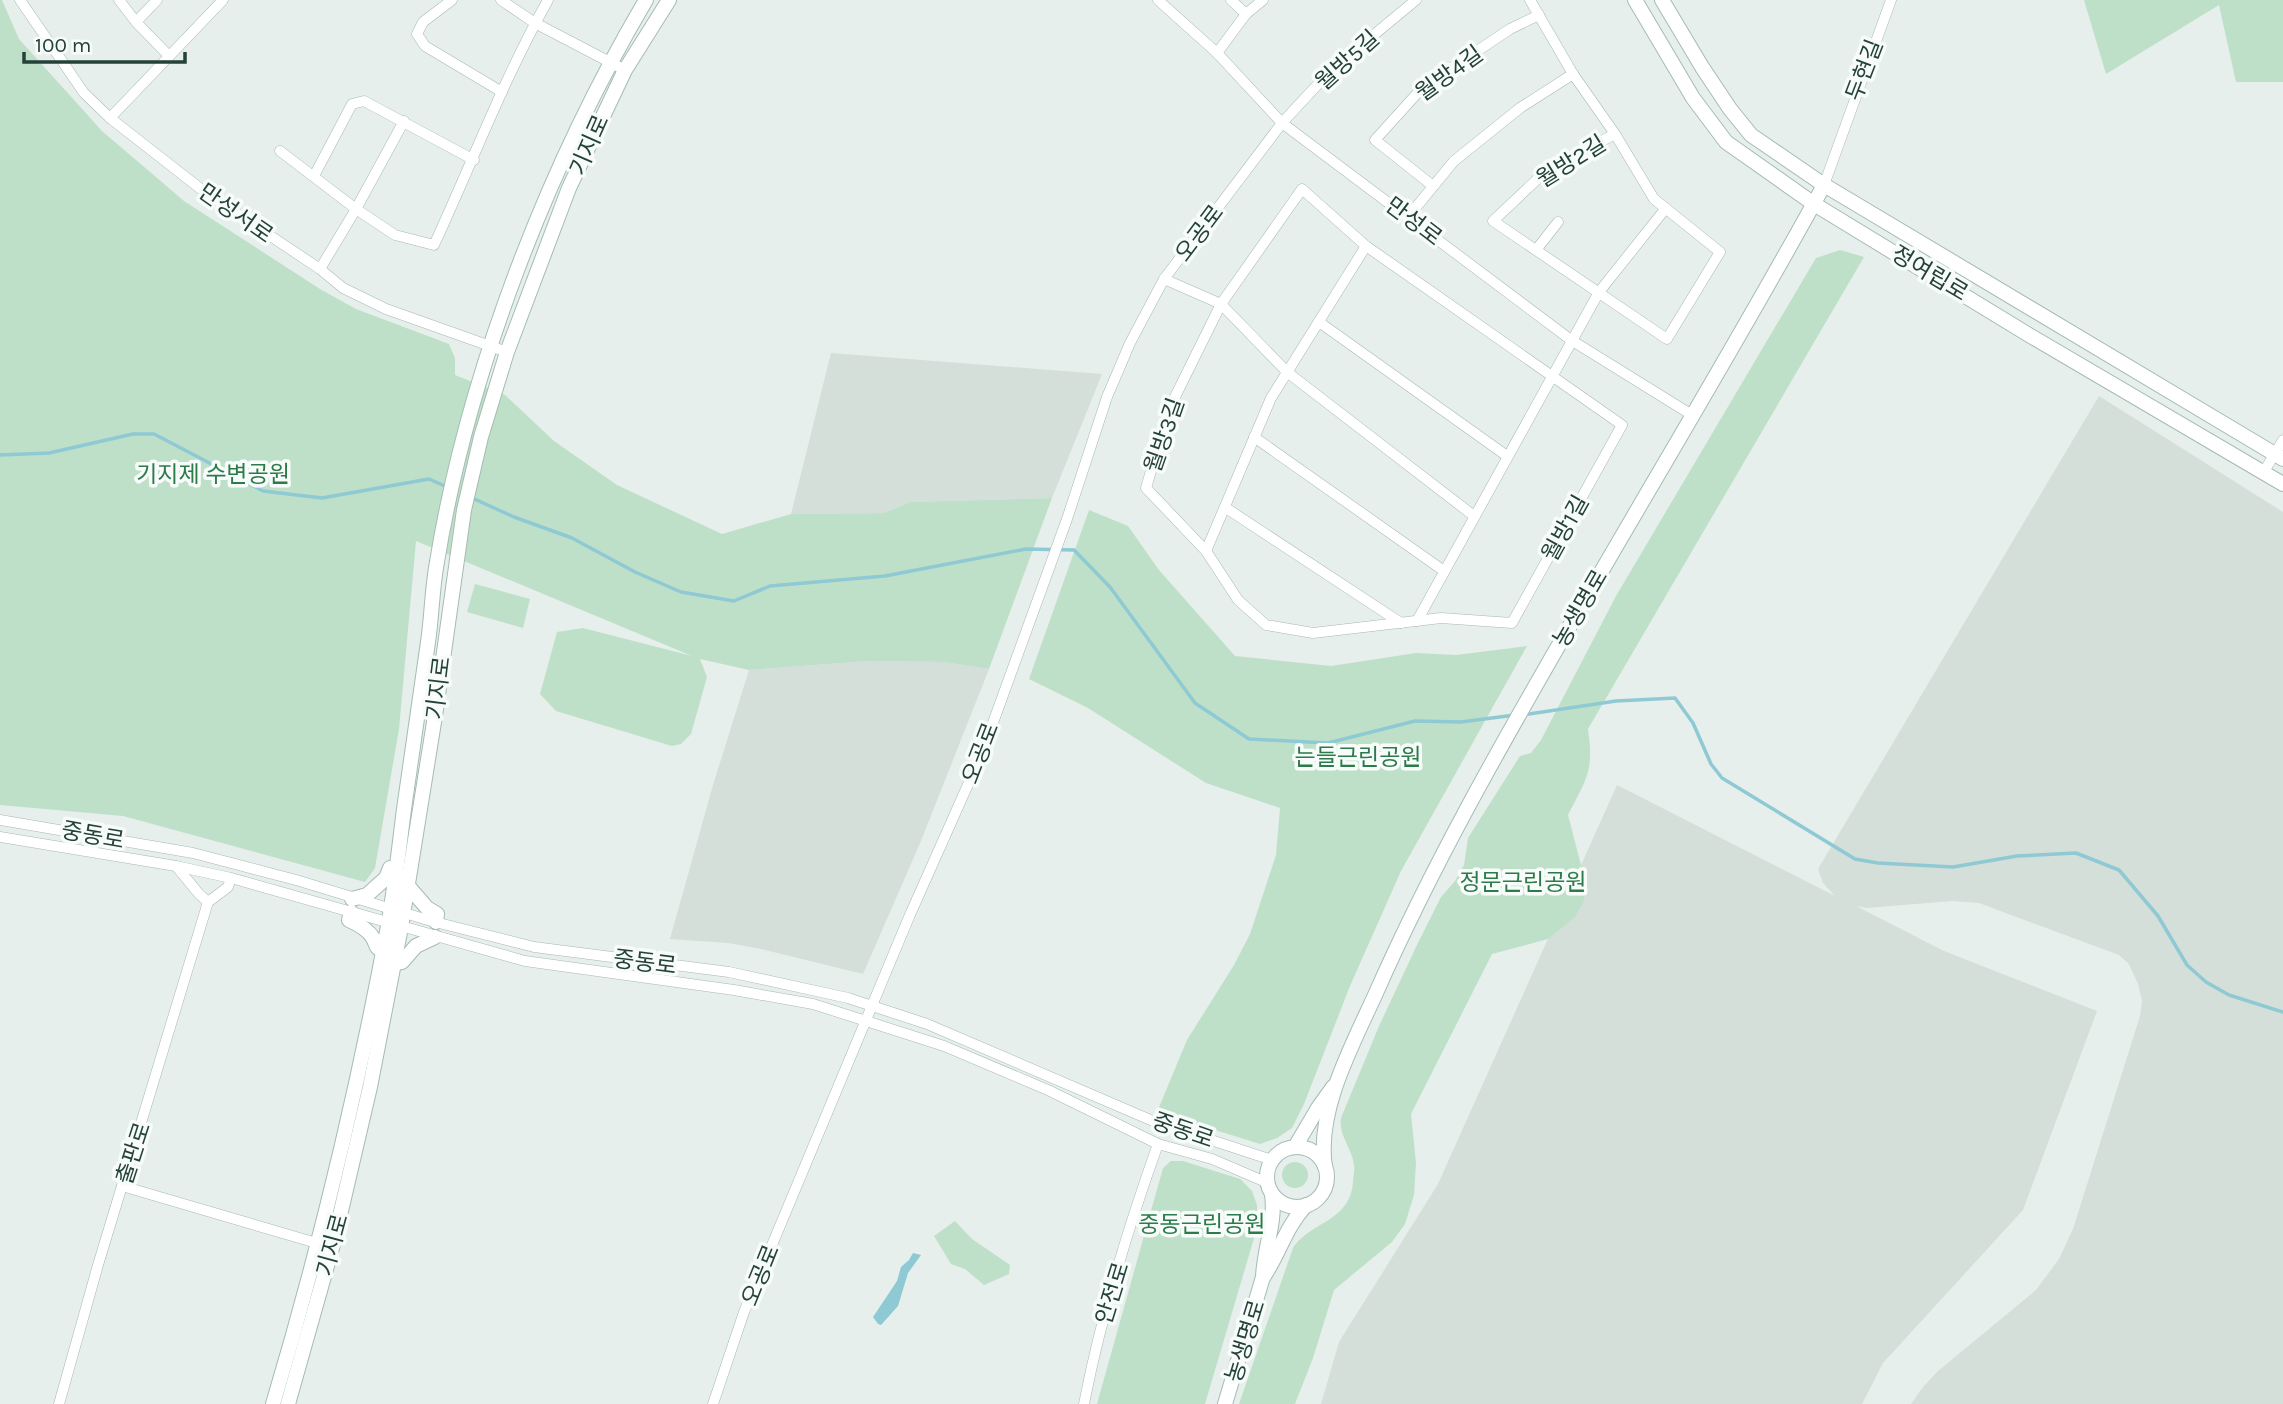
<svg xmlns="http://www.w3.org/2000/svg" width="2283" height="1404" font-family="Karla,'Noto Sans KR',sans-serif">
  <rect width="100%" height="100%" fill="#e6efeb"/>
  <g fill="#d4dfda">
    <polygon points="831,353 1102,374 1052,498 910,502 884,513 791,514"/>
    <polygon points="2099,396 2283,512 2283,1404 1911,1404 1923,1387 1938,1371 2036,1290 2059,1259 2073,1229 2140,1016 2142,1001 2138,984 2129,964 2119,955 1979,903 1952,901 1867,908 1856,906 1944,951 2097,1011 2023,1210 1883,1363 1862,1404 1321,1404 1339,1342 1438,1184 1617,785 1835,896 1823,883 1818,869"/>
    <polygon points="869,661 943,662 989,669 921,841 863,974 761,949 728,943 670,939 713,785 749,670"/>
  </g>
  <g fill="#bfe0c8">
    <polygon points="0,0 2,0 19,39 102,131 184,201 320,289 356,309 449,344 455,358 455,375 505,395 554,441 617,485 722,534 791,514 884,513 910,502 1052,498 989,669 943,662 869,661 749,670 700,659 707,677 691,734 681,744 672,746 556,711 540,694 557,632 583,628 692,656 416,541 399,729 375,868 365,882 123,816 0,805"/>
    <polygon points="2084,0 2283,0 2283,82 2236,82 2219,5 2106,74"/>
    <path d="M1840 250 1864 257 1588 729C1594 771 1587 778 1568 815L1587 888 1583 903 1575 917 1548 939 1492 954 1411 1114 1416 1163 1414 1195 1405 1224 1392 1242 1334 1290 1313 1358 1295 1404H1239L1293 1248C1311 1221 1350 1222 1353 1182 1353 1177 1355 1170 1354 1165 1352 1148 1338 1135 1341 1118L1379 1026 1417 945 1441 897 1455 881 1464 865 1468 838 1520 756 1531 753 1541 740 1616 596 1816 258Z"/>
    <polygon points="1089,510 1128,526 1159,570 1235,656 1331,666 1416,653 1456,655 1527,646 1401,871 1350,986 1304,1104 1292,1128 1277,1138 1260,1144 1157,1112 1187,1040 1234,965 1250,934 1276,855 1280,808 1206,783 1088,708 1029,679"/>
    <polygon points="475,584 530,599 523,628 467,612"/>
    <polygon points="1171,1161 1183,1161 1240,1179 1252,1191 1257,1205 1257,1228 1205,1404 1097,1404 1163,1168"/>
    <circle cx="1295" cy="1175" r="13"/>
    <polygon points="955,1221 972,1239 1010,1265 1009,1274 984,1285 965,1269 951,1264 934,1236"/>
  </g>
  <polygon fill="#8ec9d4" points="913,1253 921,1255 908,1273 898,1306 881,1325 878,1324 873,1317 897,1281 901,1267 909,1260"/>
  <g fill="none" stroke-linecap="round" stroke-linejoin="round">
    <g stroke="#8ec9d4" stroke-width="3.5">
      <polyline points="0,455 49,453 133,434 154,434 263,491 322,498 429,479 447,487"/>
      <polyline points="470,497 514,517 572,538 635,572 681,592 734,601 770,586 885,576 1026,549 1074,550 1110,587 1195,703 1249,739 1328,743 1415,721 1461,722 1515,715"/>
      <polyline points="1523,715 1616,701 1675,698 1693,723 1711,764 1722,778 1855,859 1878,863 1953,867 2017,856 2076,853 2119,870 2158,916 2187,965 2206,982 2229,995 2283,1012"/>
    </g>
    <defs>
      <g id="street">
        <polyline points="20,0 84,93 110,118 206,193 320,269 343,288 386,309 507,352"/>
        <polyline points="119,0 136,22 169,56"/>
        <polyline points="452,0 423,22 417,34 425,46 502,92"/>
        <polyline points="501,0 535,23 625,70"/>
        <polyline points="1158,0 1217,53 1282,123 1571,340 1692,415"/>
        <polyline points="1231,0 1246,14"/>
        <polyline points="1530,0 1573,74 1615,134 1654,199 1720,252 1667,339 1493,221 1547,170 1615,134"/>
        <polyline points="136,22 157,0"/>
        <polyline points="1217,53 1246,14 1263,0"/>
        <polyline points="110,118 223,0"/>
        <path d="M404 121 356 209 395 235 434 245C472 163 504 78 548 0"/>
        <polyline points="280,151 356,209 320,269"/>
        <polyline points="314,176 352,104 364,101 474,160"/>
        <polyline points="1824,185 1891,0"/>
        <polyline points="1433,186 1375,140 1422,88 1510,29 1539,15"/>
        <polygon points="1302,189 1366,246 1622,425 1512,623 1441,618 1313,633 1266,625 1238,600 1206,551 1146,488 1169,409 1221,304"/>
        <polyline points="1408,217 1454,161 1520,108 1573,74"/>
        <polyline points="1536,250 1558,222"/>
        <polyline points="1164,279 1221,304 1287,372 1474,516"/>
        <polyline points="1319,322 1507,456"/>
        <polyline points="1254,437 1444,571"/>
        <polyline points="2263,473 2283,440"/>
        <polyline points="1226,508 1401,623"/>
        <polyline points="1206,551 1271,398 1366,246"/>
        <polyline points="1417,621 1599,292 1666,208"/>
        <polyline points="0,820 193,853 296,880 431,921 534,947 729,972 848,998 927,1024 1153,1121 1272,1160"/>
        <polyline points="0,837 176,866 231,878 525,961 734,990 813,1004 944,1046 1048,1090 1158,1144 1212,1159 1268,1183"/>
        <polyline points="176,866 199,894 208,902"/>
        <polyline points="122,1186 320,1244"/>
        <polyline points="59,1404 98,1265 208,902 228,887 231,878"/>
        <polyline points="713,1404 744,1312 909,917 982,753 1067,519 1107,397 1130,343 1164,279 1282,123 1330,71 1416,0"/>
        <path d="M1084 1404C1101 1316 1128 1228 1158 1144"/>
      </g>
      <g id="secondary">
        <polyline points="1635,0 1693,98 1726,142 1814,204 2029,335 2283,484"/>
        <polyline points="1662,0 1702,67 1730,109 1751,135 1824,185 2283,459"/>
        <polyline points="408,886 427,908 437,914 436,922"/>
        <polyline points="352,899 367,895 386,878 390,868 394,869"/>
        <path d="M351 912 349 920C358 924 368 929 373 938 377 945 375 948 383 951"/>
        <polyline points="394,963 402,962 416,946 435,937"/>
        <polyline points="1295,1147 1318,1108 1333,1087"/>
        <circle cx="1297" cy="1177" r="30"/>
        <path d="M1325 1167C1316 1110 1353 1044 1376 993 1432 866 1501 745 1571 624 1655 478 1743 333 1824 185"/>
        <path d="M1264 1276C1280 1252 1285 1228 1306 1205"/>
        <path d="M273 1404C320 1247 358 1087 388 926 395 887 399 848 404 809 412 753 420 698 428 642 432 615 432 588 437 562 468 372 548 166 646 0"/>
        <polyline points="288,1404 334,1241 370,1087 401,927 435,716 464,510 481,437 507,352 569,188 625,70 669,0"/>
        <path d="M1225 1404 1263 1277C1264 1248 1276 1223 1272 1194"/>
      </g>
    </defs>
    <use href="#street" stroke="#a8b8b2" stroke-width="11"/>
    <use href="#secondary" stroke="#a4bbb3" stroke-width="16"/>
    <use href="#street" stroke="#fff" stroke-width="10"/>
    <use href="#secondary" stroke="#fff" stroke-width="14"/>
  </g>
  <g text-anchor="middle" stroke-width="7" stroke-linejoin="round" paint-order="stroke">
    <g font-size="23" fill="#24423a" stroke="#f7fbf9">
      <text transform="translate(1347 60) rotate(-42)" y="8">월방5길</text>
      <text transform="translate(1864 70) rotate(-69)" y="8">두현길</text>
      <text transform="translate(1449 73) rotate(-36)" y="8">월방4길</text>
      <text transform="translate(589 145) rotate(-66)" y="8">기지로</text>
      <text transform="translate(1571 161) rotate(-32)" y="8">월방2길</text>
      <text transform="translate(236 213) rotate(35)" y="8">만성서로</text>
      <text transform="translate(1414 221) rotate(37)" y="8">만성로</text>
      <text transform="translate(1199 233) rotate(-53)" y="8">오공로</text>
      <text transform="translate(1930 273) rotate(31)" y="8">정여립로</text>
      <text transform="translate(1164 435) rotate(-71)" y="8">월방3길</text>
      <text transform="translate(1565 528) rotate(-61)" y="8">월방1길</text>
      <text transform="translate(1580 608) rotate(-60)" y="8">농생명로</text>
      <text transform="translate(438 688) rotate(-83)" y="8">기지로</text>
      <text transform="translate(980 753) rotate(-69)" y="8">오공로</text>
      <text transform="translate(93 835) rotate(10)" y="8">중동로</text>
      <text transform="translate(645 962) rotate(7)" y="8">중동로</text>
      <text transform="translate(1183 1130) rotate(19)" y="8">중동로</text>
      <text transform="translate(133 1153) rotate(-72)" y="8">출판로</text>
      <text transform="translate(332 1245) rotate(-75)" y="8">기지로</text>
      <text transform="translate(760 1275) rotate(-68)" y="8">오공로</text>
      <text transform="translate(1112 1293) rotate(-73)" y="8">안전로</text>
      <text transform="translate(1245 1341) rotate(-73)" y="8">농생명로</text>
    </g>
    <g font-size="23" fill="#2d7a4b" stroke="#f7fbf9">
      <text x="213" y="482">기지제 수변공원</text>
      <text x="1358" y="765">는들근린공원</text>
      <text x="1523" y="890">정문근린공원</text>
      <text x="1202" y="1232">중동근린공원</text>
    </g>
  </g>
  <path d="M24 52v10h161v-10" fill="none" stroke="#24423a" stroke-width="3.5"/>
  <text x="35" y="52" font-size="21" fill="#24423a" stroke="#f7fbf9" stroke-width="5" paint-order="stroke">100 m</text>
</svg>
